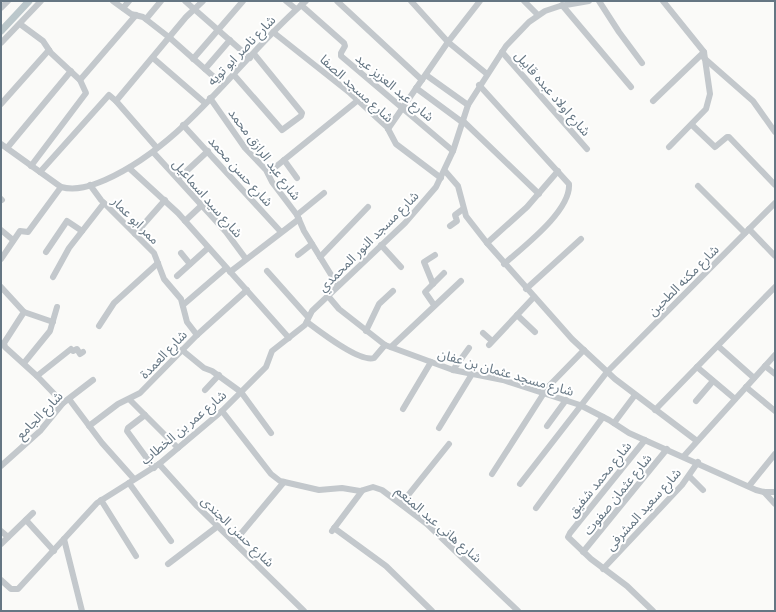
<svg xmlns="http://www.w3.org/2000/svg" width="776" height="612" font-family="Ubuntu,'Noto Sans Arabic',sans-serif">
  <rect width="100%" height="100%" fill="#fafaf8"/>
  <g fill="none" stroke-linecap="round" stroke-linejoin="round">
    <polyline stroke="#bbc7cb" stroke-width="7" points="1,31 29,1"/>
    <g stroke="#c3c8cc" stroke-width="6">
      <polyline points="113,1 131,14 143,17 170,38 223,85"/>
      <polyline points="185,1 250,58"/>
      <polyline points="286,1 296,9"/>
      <polyline points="337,1 422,80"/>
      <polyline points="411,1 448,42 487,74"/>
      <polyline points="524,1 538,15"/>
      <polyline points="599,1 619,32 642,63"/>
      <polyline points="663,1 704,52 710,94 706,109 669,147"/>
      <polyline points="301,5 344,43 345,46 341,53 341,56 453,151"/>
      <polyline points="562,5 631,87"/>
      <polyline points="1,8 8,1"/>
      <polyline points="123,8 129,1"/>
      <polyline points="146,19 161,1"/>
      <polyline points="20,24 43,41 51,53 80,80 86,93 31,166"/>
      <polyline points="273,32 350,93 387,127 396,144 441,178"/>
      <polyline points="1,43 41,1"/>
      <polyline points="502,52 587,149"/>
      <polyline points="153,58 205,103"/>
      <polyline points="704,58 753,101 775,132"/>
      <polyline points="193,59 243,1"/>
      <polyline points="205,69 230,40"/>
      <polyline points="234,75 282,130 301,116 302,113 254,54"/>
      <polyline points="426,75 468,105"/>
      <polyline points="80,80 136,15"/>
      <path d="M479 85 569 184C571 211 523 247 504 264"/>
      <polyline points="416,88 462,122"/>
      <polyline points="210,98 245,148 266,170 272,182 297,215 304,231 338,286"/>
      <polyline points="116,101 186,17 203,1"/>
      <polyline points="653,101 704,52"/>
      <polyline points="1,104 49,50"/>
      <polyline points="462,120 539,194"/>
      <polyline points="183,125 281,232"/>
      <polyline points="692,125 715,147 727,137 729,137 775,185"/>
      <polyline points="388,129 448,42 480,1"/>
      <path d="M1 144 61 187C76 191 91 186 105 180 188 143 238 59 306 1"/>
      <polyline points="7,148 71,71"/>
      <polyline points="153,152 226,232 246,259"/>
      <polyline points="284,160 297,178"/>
      <polyline points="129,168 178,213 289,338"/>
      <polyline points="445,171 458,186 466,216 487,243 572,339 615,379 697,441"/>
      <polyline points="40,172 109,95 116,101 157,148"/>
      <polyline points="268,173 357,101"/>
      <polyline points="178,179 208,151"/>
      <polyline points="90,185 101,200 154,253 164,279 181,299 187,322 197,335"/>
      <polyline points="698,186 745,233"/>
      <polyline points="1,199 2,200"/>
      <polyline points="297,215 324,193"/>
      <polyline points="185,221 202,205"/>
      <polyline points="450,226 457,221 455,215 463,209"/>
      <polyline points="749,229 775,256"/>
      <polyline points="1,230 13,240"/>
      <polyline points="135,234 165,200"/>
      <polyline points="487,243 527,207 558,171"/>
      <polyline points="381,245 401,267"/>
      <polyline points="46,252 67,221 82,231"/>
      <polyline points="181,253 190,264"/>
      <polyline points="298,255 312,244"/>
      <polyline points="320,257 368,207"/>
      <polyline points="1,259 20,231 28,232 61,187"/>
      <polyline points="267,271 308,317"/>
      <polyline points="230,272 299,219"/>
      <polyline points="177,276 208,248"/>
      <polyline points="53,277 69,248 104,203"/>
      <polyline points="433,284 424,262 435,255"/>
      <polyline points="1,287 24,312 4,343 5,347 37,376 63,403"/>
      <polyline points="526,289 581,239"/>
      <polyline points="328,296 339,309 385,345 453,370 503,380 580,405 609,420 629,433 756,490 764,492 775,492"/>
      <polyline points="183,305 226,268"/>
      <polyline points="434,305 425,292 444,273"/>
      <polyline points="24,312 53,322"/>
      <polyline points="517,315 535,332"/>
      <path d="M307 322C319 331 360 363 374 358L385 345"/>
      <polyline points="99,326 114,303 158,263"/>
      <polyline points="366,331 379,304 393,291"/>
      <polyline points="483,333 492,341"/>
      <polyline points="489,345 534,297"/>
      <polyline points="718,346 754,378"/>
      <polyline points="391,347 461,281"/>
      <polyline points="182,350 204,368 212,371 241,392 271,433"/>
      <polyline points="24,363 50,331 57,307"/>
      <polyline points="765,366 775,374"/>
      <polyline points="697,367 735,399"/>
      <polyline points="453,370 469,348"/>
      <polyline points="37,376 71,349 73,351 77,349 80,354 83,352"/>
      <polyline points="746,387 775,411"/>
      <polyline points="205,390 219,375"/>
      <polyline points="542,393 584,350"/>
      <polyline points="69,399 102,443 134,479"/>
      <polyline points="130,400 178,448"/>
      <polyline points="696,401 713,381"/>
      <polyline points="403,409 431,362"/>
      <polyline points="655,410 775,287"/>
      <polyline points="222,411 271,474 280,481 319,490 342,488 360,491 373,487 382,490 427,524 518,611"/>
      <polyline points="145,415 128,428 127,431 154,468"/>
      <polyline points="614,423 635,395"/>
      <polyline points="89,426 118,404 140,393 197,335 247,290"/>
      <polyline points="547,426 566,400"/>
      <polyline points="439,428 472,374"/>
      <polyline points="645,440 570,533 568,537 591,559 627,586 653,611"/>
      <polyline points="684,456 775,355"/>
      <polyline points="159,464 196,505 304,611"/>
      <polyline points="1,466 40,431 63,403 93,380"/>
      <polyline points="492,474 544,393"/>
      <polyline points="689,476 703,490"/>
      <polyline points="129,483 171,541"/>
      <polyline points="520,484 607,372 775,203"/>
      <polyline points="749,486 775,454"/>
      <polyline points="764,492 775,504"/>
      <polyline points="101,500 136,556"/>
      <polyline points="401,504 449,444"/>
      <polyline points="536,508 603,417"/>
      <polyline points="26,520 54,551"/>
      <polyline points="334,528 386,566 432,611"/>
      <polyline points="1,531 8,537"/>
      <polyline points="332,531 362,491"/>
      <polyline points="64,539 82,611"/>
      <polyline points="234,542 284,482"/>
      <polyline points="1,544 33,513"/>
      <polyline points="583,552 667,449"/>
      <polyline points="168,564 218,526"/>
      <polyline points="603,569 682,485 698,462"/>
      <polyline points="1,580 11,589 18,589 97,503 159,464 222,411 266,367 272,351 305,325 312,311 405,223 436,187 453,151 468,105 506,46 529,22 545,11 560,6 589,1"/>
    </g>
  </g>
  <g text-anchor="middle" stroke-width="4" stroke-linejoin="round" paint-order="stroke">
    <g font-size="13" fill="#657683" stroke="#fff">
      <text transform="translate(241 50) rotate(-46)" y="5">شارع ناصر ابو تويه</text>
      <text transform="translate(395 87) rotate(40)" y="5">شارع عبد العزيز عيد</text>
      <text transform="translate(357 88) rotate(42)" y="5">شارع مسجد الصفا</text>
      <text transform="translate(553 93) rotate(49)" y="5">شارع اولاد عبده قابيل</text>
      <text transform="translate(265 154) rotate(53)" y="5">شارع عبد الرازق محمد</text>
      <text transform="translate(241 171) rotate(48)" y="5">شارع حسن محمد</text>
      <text transform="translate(208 198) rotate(49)" y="5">شارع سيد اسماعيل</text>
      <text transform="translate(136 220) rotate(45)" y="5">ممر ابو عمار</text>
      <text transform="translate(368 241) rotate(-45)" y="5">شارع مسجد النور المحمدي</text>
      <text transform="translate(683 280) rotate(-45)" y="5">شارع مكنه الطحين</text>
      <text transform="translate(163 354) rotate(-46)" y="5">شارع العمدة</text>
      <text transform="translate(506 372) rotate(16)" y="5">شارع مسجد عثمان بن عفان</text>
      <text transform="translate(39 415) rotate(-46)" y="5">شارع الجامع</text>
      <text transform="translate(183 427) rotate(-40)" y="5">شارع عمر بن الخطاب</text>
      <text transform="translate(599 479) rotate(-51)" y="5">شارع محمد شفيق</text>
      <text transform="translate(617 494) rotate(-51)" y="5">شارع عثمان صفوت</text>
      <text transform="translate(643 509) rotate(-48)" y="5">شارع سعيد المشرفى</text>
      <text transform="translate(439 524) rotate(41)" y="5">شارع هاني عبد المنعم</text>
      <text transform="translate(238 531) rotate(44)" y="5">شارع حسن الجندى</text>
    </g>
  </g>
  <rect width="776" height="612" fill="none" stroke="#657683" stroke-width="4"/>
</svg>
